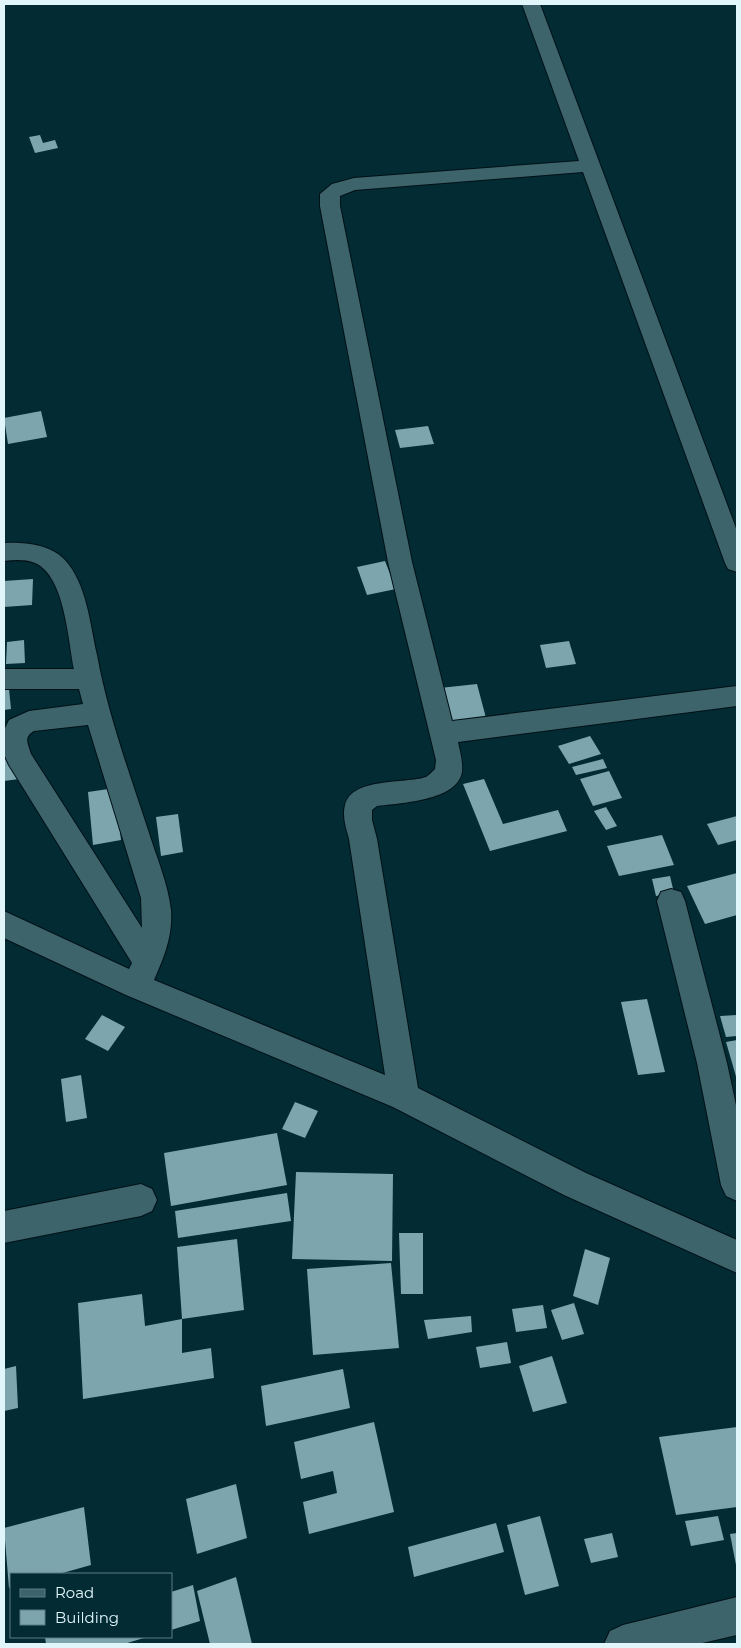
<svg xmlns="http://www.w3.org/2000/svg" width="741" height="1648" font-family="Montserrat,sans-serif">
  <rect width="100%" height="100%" fill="#022b33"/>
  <g fill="#7da5ae">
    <polygon points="40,135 43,143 55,140 58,148 35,153 29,137"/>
    <polygon points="41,411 47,437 8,444 4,418"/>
    <polygon points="428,426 434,444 400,448 395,430"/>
    <polygon points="385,561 396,589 367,595 357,567"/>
    <polygon points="33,579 32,605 4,607 4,581"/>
    <polygon points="24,640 25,663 6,664 7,642"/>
    <polygon points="569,641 576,664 546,668 540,645"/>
    <polygon points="477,684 486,718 449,723 440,688"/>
    <polygon points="9,689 11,709 4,710 4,690"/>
    <polygon points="590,736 601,754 569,764 558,746"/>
    <polygon points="11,743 19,779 4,781 4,744"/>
    <polygon points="603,759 607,768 576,775 572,767"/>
    <polygon points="609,771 622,798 593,806 580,779"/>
    <polygon points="484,779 503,824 558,810 567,831 490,851 463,784"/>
    <polygon points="115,788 121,840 93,845 88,792"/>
    <polygon points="606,807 617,826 606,830 594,811"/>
    <polygon points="178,814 183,852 161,856 156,817"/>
    <polygon points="737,816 737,840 718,845 707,824"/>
    <polygon points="662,835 674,865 619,876 607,846"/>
    <polygon points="737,873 737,915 705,924 687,886"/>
    <polygon points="670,876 674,893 656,896 652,879"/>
    <polygon points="647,999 665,1072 638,1075 621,1002"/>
    <polygon points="102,1015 125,1027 108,1051 85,1039"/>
    <polygon points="737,1015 737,1036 726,1037 720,1016"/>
    <polygon points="737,1040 737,1080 726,1042"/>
    <polygon points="81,1075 87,1118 66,1122 61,1079"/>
    <polygon points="295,1102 318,1111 305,1138 282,1129"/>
    <polygon points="277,1133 287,1185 171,1206 164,1153"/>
    <polygon points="296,1172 393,1174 392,1261 292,1259"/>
    <polygon points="287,1193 291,1221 178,1238 175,1211"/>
    <polygon points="399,1233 423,1233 423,1294 401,1294"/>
    <polygon points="237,1239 244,1310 182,1319 177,1247"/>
    <polygon points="585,1249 610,1258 598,1305 573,1296"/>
    <polygon points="391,1263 399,1348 313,1355 307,1269"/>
    <polygon points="142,1294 145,1326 182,1319 182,1353 211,1348 214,1378 83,1399 78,1303"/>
    <polygon points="574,1303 584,1334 562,1340 551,1310"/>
    <polygon points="543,1305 547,1328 516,1332 512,1309"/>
    <polygon points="471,1316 472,1332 428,1339 424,1320"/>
    <polygon points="507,1342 511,1363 480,1368 476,1347"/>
    <polygon points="552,1356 567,1403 533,1412 519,1366"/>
    <polygon points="16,1366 18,1408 4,1411 4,1369"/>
    <polygon points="343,1369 350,1408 266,1426 261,1386"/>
    <polygon points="374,1422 394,1512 309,1534 303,1502 337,1493 333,1471 301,1479 294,1442"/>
    <polygon points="737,1427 737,1507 676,1515 659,1437"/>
    <polygon points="236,1484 247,1538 197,1554 186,1499"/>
    <polygon points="84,1507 91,1565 59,1574 11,1574 11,1587 9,1588 4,1528"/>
    <polygon points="540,1516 559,1586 525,1595 507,1525"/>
    <polygon points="718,1516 724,1540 691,1546 685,1521"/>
    <polygon points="496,1523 504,1552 414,1577 408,1547"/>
    <polygon points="612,1533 618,1557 591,1563 584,1539"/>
    <polygon points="737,1533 737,1565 736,1565 730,1534"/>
    <polygon points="236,1577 252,1644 210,1644 197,1591"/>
    <polygon points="193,1585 200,1621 171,1630 171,1592"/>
    <polygon points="45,1637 147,1637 124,1644 46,1644"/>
  </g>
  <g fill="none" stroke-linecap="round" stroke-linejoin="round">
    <defs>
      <g id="minor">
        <path d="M522 4H540L737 531V572L728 569 725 563 583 172 355 190 340 196V206L412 562 452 721 737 686V706L458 742C460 752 463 761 462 772 457 801 400 803 377 806L372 810V820L377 839 418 1088 586 1173 737 1240V1273L564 1195 393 1107 126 995 4 938V911L129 969 132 963 9 765 4 754V730L9 720 29 711 83 704 79 689H4V669H74C68 640 65 576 35 563 25 559 14 560 4 561V543C24 542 49 544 64 559 87 583 90 625 97 655 108 715 129 772 148 830 156 856 168 883 171 910 173 936 164 957 154 980L385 1075 349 839C346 828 342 816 345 805 352 777 405 784 426 777 429 775 432 772 435 769L436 760 388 562 320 206V194L332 184 354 178 579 161ZM88 725 141 898 142 928 31 754C28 744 23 737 34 731Z"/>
        <polygon points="671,889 681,892 685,901 727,1063 737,1110 737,1201 726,1196 721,1185 697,1063 657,901 661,892"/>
        <polygon points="141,1184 152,1189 157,1200 152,1211 141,1216 4,1243 4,1211"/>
        <polygon points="737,1597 737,1635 698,1644 604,1644 610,1631 623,1625"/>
      </g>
    </defs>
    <use href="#minor" stroke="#011116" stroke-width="2"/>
    <use href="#minor" fill="#3d636b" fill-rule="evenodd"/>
  </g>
  <rect width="741" height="1648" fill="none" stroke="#e1f6fb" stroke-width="10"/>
  <rect x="10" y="1573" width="162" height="65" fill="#022b33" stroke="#5b7c83"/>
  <rect x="20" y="1589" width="25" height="8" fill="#3d636b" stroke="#5b7c83"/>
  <text x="55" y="1598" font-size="15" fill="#e1f6fb">Road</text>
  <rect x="20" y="1610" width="25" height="15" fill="#7da5ae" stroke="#5b7c83"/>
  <text x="55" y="1623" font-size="15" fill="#e1f6fb">Building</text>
</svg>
